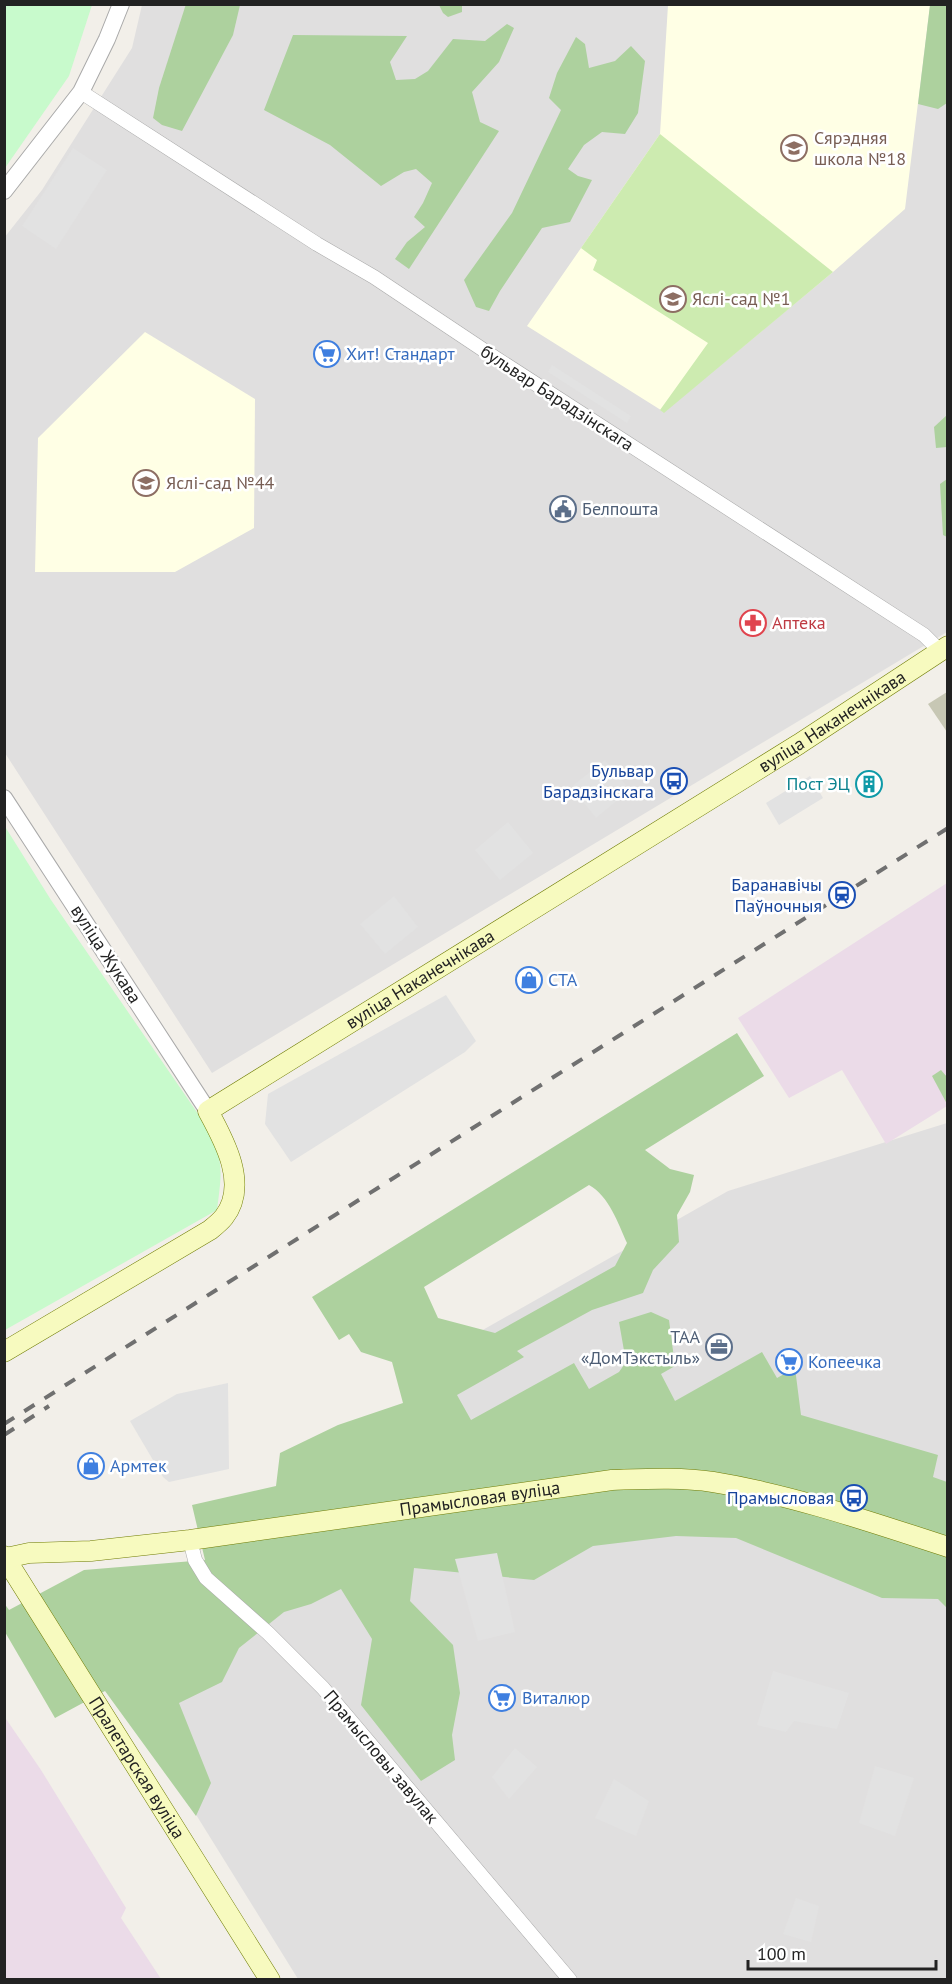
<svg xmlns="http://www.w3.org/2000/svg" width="952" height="1984" font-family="'PT Sans',sans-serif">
  <rect width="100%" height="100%" fill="#f2efe9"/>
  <g fill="#e0dfdf">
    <polygon points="142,5 947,5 947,632 212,1073 5,753 4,238 42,190 132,48"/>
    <polygon points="947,1123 947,1979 298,1979 56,1589 448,1521 428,1361 728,1191"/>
  </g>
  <g fill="#ebdbe8">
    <polygon points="947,883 947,1106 886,1144 842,1070 789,1098 738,1018"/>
    <polygon points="4,1716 41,1770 126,1908 121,1918 161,1979 5,1979"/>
  </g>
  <g fill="#ffffe5">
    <polygon points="668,5 930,5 905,209 833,272 664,412 527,326 660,134"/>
    <polygon points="145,332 255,399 254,528 175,572 35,572 38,438"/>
  </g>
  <polygon fill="#c7c7b4" points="947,692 947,732 928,704"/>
  <polygon fill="#cdebb0" points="660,134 833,272 664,413 660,410 708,343 593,270 597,260 581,248"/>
  <g fill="#add19e" fill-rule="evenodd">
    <polygon points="186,4 240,5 233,35 182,131 162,125 153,118 159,88"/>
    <polygon points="439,5 462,5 462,12 448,17 443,13"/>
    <polygon points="930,5 947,5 947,103 938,109 918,104"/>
    <polygon points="507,24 514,28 499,62 472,92 480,122 499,131 409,269 395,259 407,242 425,227 414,217 423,203 432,183 416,169 404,172 381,186 330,145 264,110 293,35 407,36 390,62 396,80 415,79 428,71 453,39 485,41"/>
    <polygon points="576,37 585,44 589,68 615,61 631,46 645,61 638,113 625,134 602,132 584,145 568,169 578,176 592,180 570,222 542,228 500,291 489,311 476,307 464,280 512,213 561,110 549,98 557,73"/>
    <polygon points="947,415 947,447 936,448 934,427"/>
    <polygon points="947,479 947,537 943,535 940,484"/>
    <path d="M737 1033 764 1076 645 1150 670 1169 694 1175 690 1192 677 1215 679 1242 653 1270 643 1293 592 1310 517 1351 524 1357 457 1395 471 1420 574 1363 589 1389 619 1372 626 1362 619 1322 651 1312 669 1320 675 1366 661 1374 675 1401 762 1352 777 1378 795 1368 801 1415 938 1455 933 1477 947 1482V1608L938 1599 882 1598 736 1538 676 1536 593 1546 534 1580 414 1568 410 1601 453 1645 460 1693 452 1735 455 1760 421 1781 361 1705 372 1639 341 1589 311 1604 284 1612 239 1648 222 1682 179 1703 211 1783 196 1816 105 1691 55 1718 5 1632 4 1603 9 1610 84 1570 205 1560 192 1505 276 1486 280 1453 338 1425 403 1403 392 1362 361 1352 349 1334 339 1340 312 1297ZM589 1185C609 1196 618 1223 627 1243L615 1266 495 1333 438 1318 424 1287Z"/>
    <polygon points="941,1070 947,1077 947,1104 932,1076"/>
  </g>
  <g fill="#c8facc">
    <polygon points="5,4 92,5 69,76 5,168"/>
    <path d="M4 825 51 900 203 1121C225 1157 222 1171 217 1210L5 1330Z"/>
  </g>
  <g fill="#e2e2e2">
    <polygon points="73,148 107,170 56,249 22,226"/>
    <polygon points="552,365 631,416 627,423 548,372"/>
    <polygon points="605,760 630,790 596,818 571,787"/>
    <polygon points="810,776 823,798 779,825 766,803"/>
    <polygon points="508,822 533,853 500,880 475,850"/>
    <polygon points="394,896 418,927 385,954 360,924"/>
    <polygon points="446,995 476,1041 465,1052 291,1162 265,1124 268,1094"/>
    <polygon points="228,1383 229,1469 169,1482 163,1477 130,1421 177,1394"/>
    <polygon points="497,1553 515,1632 478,1641 455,1559"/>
    <polygon points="773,1671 849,1693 837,1729 794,1721 786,1732 757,1725"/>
    <polygon points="515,1748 537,1767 509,1799 492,1777"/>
    <polygon points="875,1766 914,1778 895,1836 859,1823"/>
    <polygon points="614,1779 649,1801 636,1836 595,1818"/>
    <polygon points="796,1898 819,1906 811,1942 783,1934"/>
  </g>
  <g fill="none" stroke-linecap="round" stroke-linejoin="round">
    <defs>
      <g id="minor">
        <polyline points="81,92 317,244 374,277 494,357 924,635 940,651"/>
        <polyline points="190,1540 195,1560 206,1578 268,1633 323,1688 570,1980"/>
      </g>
      <g id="tertiary">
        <polyline points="4,191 81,92 107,39 121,4"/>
        <polyline points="4,798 208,1111"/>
      </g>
      <g id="secondary">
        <path id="s1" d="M4 1352 210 1230C215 1226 220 1222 224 1217 249 1185 224 1140 208 1111L799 744 948 646"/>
        <path id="s2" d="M4 1556 270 1980"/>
        <path id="s3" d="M6 1558 29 1553 91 1551 190 1540 612 1480C645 1479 680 1477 713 1482 793 1495 871 1522 948 1547"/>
      </g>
    </defs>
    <use href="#minor" stroke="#a9a9a9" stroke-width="15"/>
    <use href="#tertiary" stroke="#a9a9a9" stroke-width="18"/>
    <use href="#secondary" stroke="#707d05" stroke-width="21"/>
    <use href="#minor" stroke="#fff" stroke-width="14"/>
    <use href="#tertiary" stroke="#fff" stroke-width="16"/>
    <use href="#secondary" stroke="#f7fabf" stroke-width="20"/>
    <g stroke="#707070" stroke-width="4" stroke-dasharray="12 12" stroke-linecap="butt">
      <polyline points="4,1424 948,828"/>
      <polyline points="4,1435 49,1406"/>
    </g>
  </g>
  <defs>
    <symbol id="school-ring" viewBox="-11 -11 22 22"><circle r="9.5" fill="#fff" stroke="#8d6e63" stroke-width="1.5"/><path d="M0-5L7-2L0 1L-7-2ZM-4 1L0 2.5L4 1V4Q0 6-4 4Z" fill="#8d6e63"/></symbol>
    <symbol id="supermarket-ring" viewBox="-11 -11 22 22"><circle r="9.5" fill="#fff" stroke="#3f7fe0" stroke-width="1.5"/><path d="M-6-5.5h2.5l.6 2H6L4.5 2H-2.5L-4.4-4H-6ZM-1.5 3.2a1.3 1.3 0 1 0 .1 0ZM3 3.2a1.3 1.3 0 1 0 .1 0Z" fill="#3f7fe0"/></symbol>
    <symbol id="civic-ring" viewBox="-11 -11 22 22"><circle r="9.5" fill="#fff" stroke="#5c6f8a" stroke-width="1.5"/><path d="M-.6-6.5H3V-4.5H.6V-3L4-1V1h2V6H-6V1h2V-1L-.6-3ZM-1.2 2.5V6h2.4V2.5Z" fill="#5c6f8a"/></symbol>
    <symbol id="pharmacy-ring" viewBox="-11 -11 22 22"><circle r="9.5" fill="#fff" stroke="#e0444e" stroke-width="1.5"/><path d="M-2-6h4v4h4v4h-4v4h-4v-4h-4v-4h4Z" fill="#e0444e"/></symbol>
    <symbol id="bus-ring" viewBox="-11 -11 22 22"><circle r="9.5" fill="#fff" stroke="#1a4fb4" stroke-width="1.5"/><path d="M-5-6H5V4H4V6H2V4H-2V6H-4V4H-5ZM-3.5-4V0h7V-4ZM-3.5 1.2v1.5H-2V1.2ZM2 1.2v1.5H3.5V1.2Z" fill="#1a4fb4"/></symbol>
    <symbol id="building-ring" viewBox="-11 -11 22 22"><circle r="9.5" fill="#fff" stroke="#0f9aa8" stroke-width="1.5"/><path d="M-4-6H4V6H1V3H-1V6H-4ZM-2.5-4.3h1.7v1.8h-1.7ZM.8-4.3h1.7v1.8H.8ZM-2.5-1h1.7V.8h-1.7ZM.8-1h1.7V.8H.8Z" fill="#0f9aa8"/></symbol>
    <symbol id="station-ring" viewBox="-11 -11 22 22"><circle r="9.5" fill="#fff" stroke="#1a4fb4" stroke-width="1.5"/><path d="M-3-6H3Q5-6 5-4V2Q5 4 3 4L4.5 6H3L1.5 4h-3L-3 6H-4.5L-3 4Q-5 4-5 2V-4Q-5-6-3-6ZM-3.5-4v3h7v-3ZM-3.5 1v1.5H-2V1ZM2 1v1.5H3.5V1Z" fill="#1a4fb4"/></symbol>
    <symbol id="shop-ring" viewBox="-11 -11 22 22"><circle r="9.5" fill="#fff" stroke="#3f7fe0" stroke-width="1.5"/><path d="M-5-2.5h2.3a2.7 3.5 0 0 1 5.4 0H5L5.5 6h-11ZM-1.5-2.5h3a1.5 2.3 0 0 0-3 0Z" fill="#3f7fe0"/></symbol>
    <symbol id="office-ring" viewBox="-11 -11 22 22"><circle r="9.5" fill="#fff" stroke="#5c6f8a" stroke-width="1.5"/><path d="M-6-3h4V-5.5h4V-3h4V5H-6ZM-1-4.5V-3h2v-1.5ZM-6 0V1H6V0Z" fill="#5c6f8a"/></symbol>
  </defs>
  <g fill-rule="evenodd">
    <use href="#school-ring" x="779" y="133" width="30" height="30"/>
    <use href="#school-ring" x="658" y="284" width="30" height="30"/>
    <use href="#supermarket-ring" x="312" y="339" width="30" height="30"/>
    <use href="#school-ring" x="131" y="468" width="30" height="30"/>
    <use href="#civic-ring" x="548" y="494" width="30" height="30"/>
    <use href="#pharmacy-ring" x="738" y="608" width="30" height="30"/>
    <use href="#bus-ring" x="659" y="766" width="30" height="30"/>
    <use href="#building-ring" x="854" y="769" width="30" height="30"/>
    <use href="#station-ring" x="827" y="880" width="30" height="30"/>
    <use href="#shop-ring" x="514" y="965" width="30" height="30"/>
    <use href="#office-ring" x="704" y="1332" width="30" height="30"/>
    <use href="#supermarket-ring" x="774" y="1347" width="30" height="30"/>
    <use href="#shop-ring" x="76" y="1451" width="30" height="30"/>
    <use href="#bus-ring" x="839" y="1483" width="30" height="30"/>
    <use href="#supermarket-ring" x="487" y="1683" width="30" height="30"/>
  </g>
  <g text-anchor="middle" stroke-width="5" stroke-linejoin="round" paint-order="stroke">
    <g font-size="18" fill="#785e54" stroke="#fff" text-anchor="start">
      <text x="814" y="144">Сярэдняя<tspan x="814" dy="21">школа №18</tspan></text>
      <text x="692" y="305">Яслі-сад №1</text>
      <text x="166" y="489">Яслі-сад №44</text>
    </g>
    <g font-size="18" fill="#366cbe" stroke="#fff" text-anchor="start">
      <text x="346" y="360">Хит! Стандарт</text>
      <text x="548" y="986">СТА</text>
      <text x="808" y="1368">Копеечка</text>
      <text x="110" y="1472">Армтек</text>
      <text x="522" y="1704">Виталюр</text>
    </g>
    <g font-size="18" fill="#222" stroke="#fff">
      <text transform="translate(557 398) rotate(33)" y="6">бульвар Барадзінскага</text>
      <text dy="6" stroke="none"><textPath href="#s1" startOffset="1108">вуліца Наканечнікава</textPath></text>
      <text transform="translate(106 954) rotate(57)" y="6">вуліца Жукава</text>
      <text dy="6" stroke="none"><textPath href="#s1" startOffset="622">вуліца Наканечнікава</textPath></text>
      <text dy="6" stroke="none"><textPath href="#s3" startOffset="478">Прамысловая вуліца</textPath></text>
      <text transform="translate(381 1757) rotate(50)" y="6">Прамысловы завулак</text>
      <text dy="6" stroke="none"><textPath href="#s2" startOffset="250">Пралетарская вуліца</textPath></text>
    </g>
    <g font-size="18" fill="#4e5e75" stroke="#fff" text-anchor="start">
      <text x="582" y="515">Белпошта</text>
      <text x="700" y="1343" text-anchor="end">ТАА<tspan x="700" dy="21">«ДомТэкстыль»</tspan></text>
    </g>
    <g font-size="18" fill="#be3a42" stroke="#fff" text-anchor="start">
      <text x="772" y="629">Аптека</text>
    </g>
    <g font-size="18" fill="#164399" stroke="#fff" text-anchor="end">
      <text x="654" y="777">Бульвар<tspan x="654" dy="21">Барадзінскага</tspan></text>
      <text x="822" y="891">Баранавічы<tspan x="822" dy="21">Паўночныя</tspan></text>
      <text x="834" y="1504">Прамысловая</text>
    </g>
    <g font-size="18" fill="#0d838f" stroke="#fff" text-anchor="end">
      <text x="850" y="790">Пост ЭЦ</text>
    </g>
  </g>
  <rect width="952" height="1984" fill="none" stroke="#222222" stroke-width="12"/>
  <path d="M748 1960v9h188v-9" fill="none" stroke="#222222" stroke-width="3"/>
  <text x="757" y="1960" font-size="18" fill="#222222" stroke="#ffffff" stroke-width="4.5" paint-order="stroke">100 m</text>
</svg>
